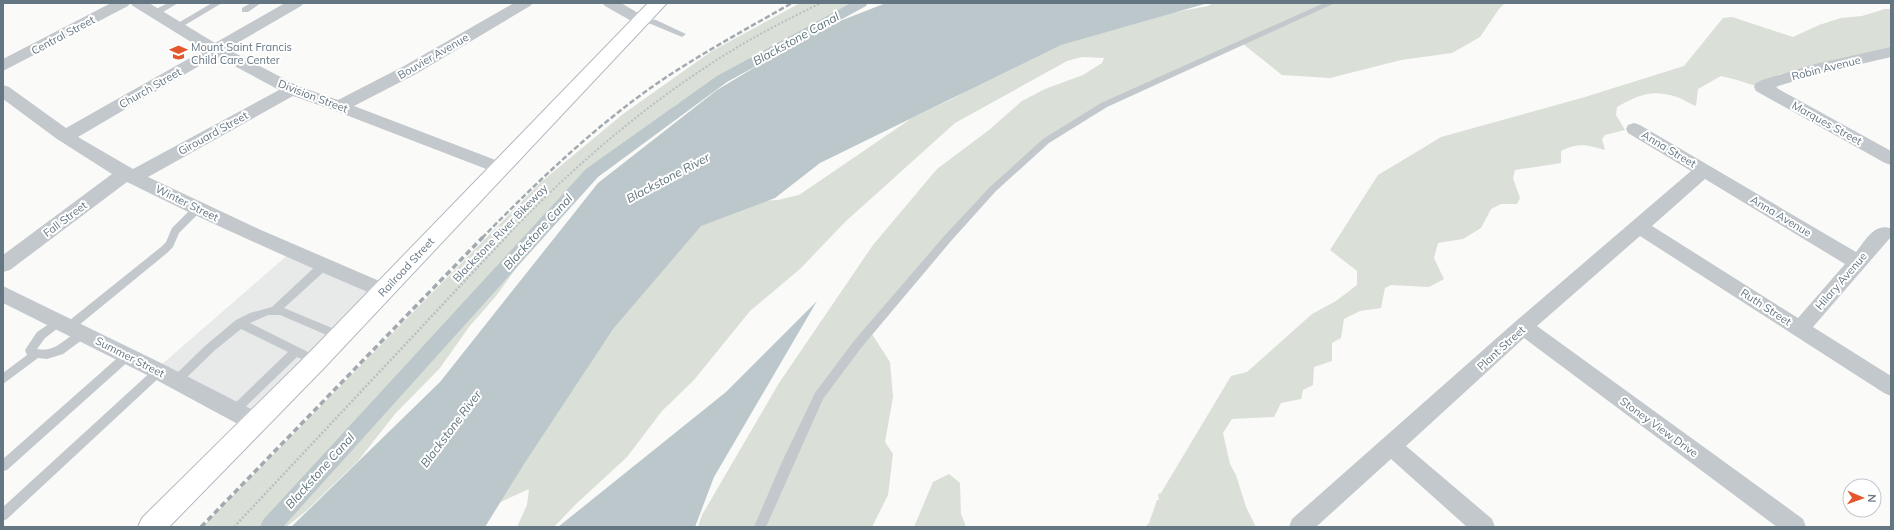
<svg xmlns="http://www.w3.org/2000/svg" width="1894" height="530" font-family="Mulish,sans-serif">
  <rect width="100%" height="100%" fill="#fafaf8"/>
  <polygon fill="#e8e9e9" points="291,252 371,287 362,308 273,398 249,411 161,365"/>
  <g fill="#dadfd7">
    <polygon points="800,3 859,3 812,25 761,53 720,83 677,104 659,121 611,154 557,212 496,296 469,327 440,368 395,414 358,461 305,512 286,527 202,527 541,182 623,114 712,51"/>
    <polygon points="1213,3 1505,3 1499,9 1480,37 1452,53 1401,60 1330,78 1282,75 1243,44 1106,103 1049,139 995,188 870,331 890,362 893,397 885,442 893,454 888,495 872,527 698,527 702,515 779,383 873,245 937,169 989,130 1022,101 1045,89 1083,75 1102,63 1104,58 1082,57 1067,61 955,123 845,222 801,268 750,311 694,380 662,411 627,457 575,505 554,527 517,527 527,505 529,489 496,504 465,527 519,463 533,450 557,384 714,203 778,200 799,195 912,118 956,97 1023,57 1133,12 1176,12 1208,6"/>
    <path d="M1885 9H1891V48L1777 75 1776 77 1778 93 1737 80 1721 76 1698 89 1696 106C1689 104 1684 99 1677 97 1651 89 1639 95 1617 107L1616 115 1625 130 1605 135 1602 139 1605 150C1586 145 1580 142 1561 151V163L1515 170 1513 178 1520 198 1517 204H1501L1491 209 1481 228 1463 239 1438 243 1434 258 1444 279 1429 287 1391 285 1385 288 1381 308 1360 311 1344 319 1341 338 1332 343V361L1314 367 1313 385 1303 390 1301 399 1281 403 1274 417 1232 419 1223 433 1230 464 1236 475 1246 507 1256 527H1145L1149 523 1157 500H1159L1158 494 1161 493 1231 376 1247 372 1312 314 1336 301 1357 285V271L1330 250 1378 175 1423 148 1441 137 1585 97 1684 66 1723 18 1732 17 1793 37 1819 25 1841 18 1862 16Z"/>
    <polygon points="949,474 960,483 961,514 966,527 914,527 933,482"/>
  </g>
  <g fill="#bbc7cb">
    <polygon points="886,3 1208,3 1061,45 820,163 775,198 701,226 613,329 524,464 485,527 291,527 440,382 598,183 717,90 817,30"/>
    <polygon points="817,301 714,477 695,527 558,527 726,392"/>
  </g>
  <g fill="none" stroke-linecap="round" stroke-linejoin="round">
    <polygon fill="#bbc7cb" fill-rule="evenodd" points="851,3 868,3 866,6 727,82 598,177 283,527 260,527 263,520 586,169 717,76"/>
    <defs>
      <polygon id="secondary" points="648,3 667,3 324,368 169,527 138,527 142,518 308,354"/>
    </defs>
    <use href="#secondary" stroke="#b3babf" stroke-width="2"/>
    <path stroke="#bbbfc2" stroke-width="2" stroke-dasharray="2 2" stroke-linecap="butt" d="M505 238C565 174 639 110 712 63 747 40 784 21 821 3"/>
    <polyline stroke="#bbbfc2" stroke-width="2.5" stroke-dasharray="2 2" stroke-linecap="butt" points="234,527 506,237"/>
    <g fill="#c3c8cc" fill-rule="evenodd">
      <polygon points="168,3 178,3 158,15 152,15 152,11"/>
      <polygon points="212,3 222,3 180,28 174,28 173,26"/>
      <polygon points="251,3 261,3 248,12 242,12 242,8"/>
      <polygon points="1324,3 1335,3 1107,107 1049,143 996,191 951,241 861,348 823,399 766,527 754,527 781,464 815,393 853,342 945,235 990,187 1043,139 1101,103"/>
      <polygon points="640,17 656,20 686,34 682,37 651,24 637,22 636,20"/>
      <polygon points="198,204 203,208 201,211 179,233 173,247 167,253 73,330 65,330 64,327 65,324 161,247 166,242 172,228 195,205"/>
      <polygon points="324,261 328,262 329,265 328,268 284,308 344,333 345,336 344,339 340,340 336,339 280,315 268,315 250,323 320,358 321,361 320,364 316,365 297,357 238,414 234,416 230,414 228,411 230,408 288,352 241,329 214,351 180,384 176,386 172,384 171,381 172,378 206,345 236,320 250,313 272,307 320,262"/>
      <path d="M58 318 62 319 63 322 62 325 45 338 37 349C58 353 65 336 82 330L86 331 87 334 86 337 63 354 47 359 38 358 3 384V373L27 355 25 350 37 332Z"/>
      <polygon points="127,352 131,353 132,356 131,359 7,470 3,471 3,459 123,353"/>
      <polygon points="158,367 162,369 163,372 162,375 7,519 3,521 3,507 154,369"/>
    </g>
    <g fill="#c3c8cc" fill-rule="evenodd">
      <path d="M111 3H149L215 43 285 3H304L301 6 227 49 298 86 338 100 404 66 514 3H533L530 6 416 74 354 106 506 164 509 168 506 172 500 174 494 172 333 110 293 96 148 177 261 230 391 286 394 291 391 296 384 299 377 296C293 260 209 223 127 182L10 270 3 272V255L112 174 57 139 3 99V85L9 87 66 128 204 50 133 6 130 3 128 6 3 71V59ZM216 56 279 90 133 169 78 137Z"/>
      <polygon points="602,3 621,3 645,17 648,20 645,23 640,25 635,23 605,6"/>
      <polygon points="1891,47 1891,57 1818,74 1775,87 1891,151 1891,165 1885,163 1756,91 1754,87 1756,83 1762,80 1815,64"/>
      <path d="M1634 123 1640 125 1856 252C1865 241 1874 223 1890 228L1891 231 1890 238 1813 327 1891 376V396L1884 393 1640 236 1537 326 1803 519 1806 527H1777L1524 338 1406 446 1492 519 1495 527H1467L1391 459 1316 527H1289L1292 519 1516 321 1691 171 1628 133 1626 129 1628 125ZM1705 179 1845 264 1798 318 1652 226Z"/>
      <polygon points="3,286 163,364 263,415 266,422 263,429 255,431 247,429 149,376 3,303"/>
    </g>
    <use href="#secondary" fill="#fff" fill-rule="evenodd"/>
    <path stroke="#a2aab0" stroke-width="2.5" stroke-dasharray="5.5 2.5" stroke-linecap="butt" d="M482 238C538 181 596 125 662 80 704 52 748 28 792 3"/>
    <polyline stroke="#a2aab0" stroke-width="3.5" stroke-dasharray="6 3.5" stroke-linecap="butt" points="201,527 483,237"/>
  </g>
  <defs>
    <symbol id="school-bare" viewBox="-9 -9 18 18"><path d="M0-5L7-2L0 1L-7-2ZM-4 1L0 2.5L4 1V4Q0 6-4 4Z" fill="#e4572e" stroke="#fff" stroke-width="2.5" paint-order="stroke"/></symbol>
  </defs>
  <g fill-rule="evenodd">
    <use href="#school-bare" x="166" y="40" width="25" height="25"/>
  </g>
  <g text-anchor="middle" stroke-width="4" stroke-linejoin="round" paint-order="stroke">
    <g font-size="11" fill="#657683" stroke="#fff">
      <text transform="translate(63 35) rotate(-28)" y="4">Central Street</text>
      <text transform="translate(433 56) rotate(-30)" y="4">Bouvier Avenue</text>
      <text transform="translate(1826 68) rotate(-14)" y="4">Robin Avenue</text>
      <text transform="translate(150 88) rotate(-30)" y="4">Church Street</text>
      <text transform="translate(313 96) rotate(21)" y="4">Division Street</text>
      <text transform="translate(1827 123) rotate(29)" y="4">Marques Street</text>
      <text transform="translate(213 133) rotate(-29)" y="4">Girouard Street</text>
      <text transform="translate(1669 149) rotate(31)" y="4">Anna Street</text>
      <text transform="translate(187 203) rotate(26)" y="4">Winter Street</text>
      <text transform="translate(1781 216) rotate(31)" y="4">Anna Avenue</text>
      <text transform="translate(65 219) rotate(-37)" y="4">Fall Street</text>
      <text transform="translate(500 233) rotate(-46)" y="4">Blackstone River Bikeway</text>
      <text transform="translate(406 267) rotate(-47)" y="4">Railroad Street</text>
      <text transform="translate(1841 281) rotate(-49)" y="4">Hilary Avenue</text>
      <text transform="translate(1766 307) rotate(33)" y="4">Ruth Street</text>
      <text transform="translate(1501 348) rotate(-42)" y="4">Plant Street</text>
      <text transform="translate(130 357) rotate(27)" y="4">Summer Street</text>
      <text transform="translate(1659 427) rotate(36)" y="4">Stoney View Drive</text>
    </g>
    <g font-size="11" fill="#657683" stroke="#fff" text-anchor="start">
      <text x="191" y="51">Mount Saint Francis<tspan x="191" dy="13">Child Care Center</tspan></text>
    </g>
    <g font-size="12" font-style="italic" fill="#60757c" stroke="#fff">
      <text transform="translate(796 39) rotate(-29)" y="4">Blackstone Canal</text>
      <text transform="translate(668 178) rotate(-28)" y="4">Blackstone River</text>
      <text transform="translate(538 232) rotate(-48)" y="4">Blackstone Canal</text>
      <text transform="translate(451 429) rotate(-53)" y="4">Blackstone River</text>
      <text transform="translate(320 471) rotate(-48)" y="4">Blackstone Canal</text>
    </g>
  </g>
  <rect width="1894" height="530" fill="none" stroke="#657683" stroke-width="8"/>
  <g transform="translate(1862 498) rotate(92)"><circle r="19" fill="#ffffff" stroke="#c1c8cd"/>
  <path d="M0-3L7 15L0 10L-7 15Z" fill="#e4572e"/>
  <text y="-6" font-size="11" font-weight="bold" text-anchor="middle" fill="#657683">N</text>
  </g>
</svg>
